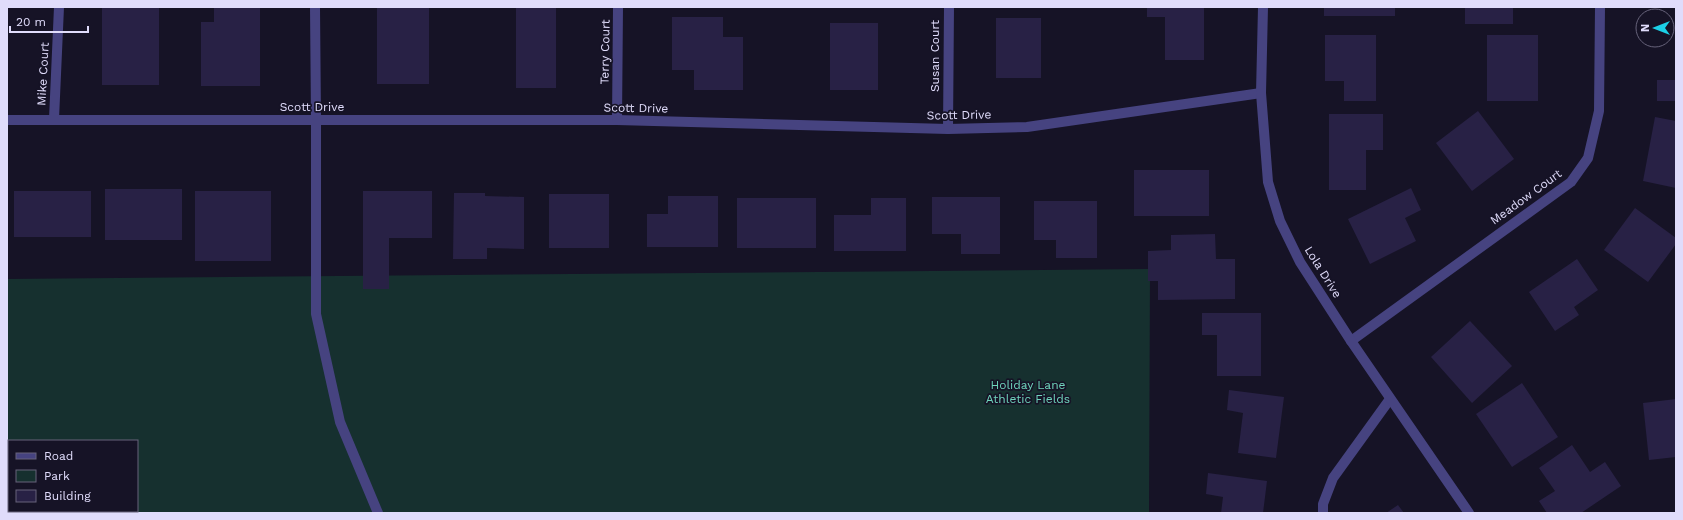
<svg xmlns="http://www.w3.org/2000/svg" width="1683" height="520" font-family="'Work Sans',sans-serif">
  <rect width="100%" height="100%" fill="#161326"/>
  <path fill="#16302f" fill-rule="evenodd" d="M1150 269 1149 513H7V279ZM9 441H137V511H9Z"/>
  <g fill="#282145">
    <rect x="102" y="7" width="57" height="78"/>
    <polygon points="214,7 260,7 260,86 201,86 201,22 214,22"/>
    <rect x="377" y="7" width="52" height="77"/>
    <rect x="516" y="7" width="40" height="81"/>
    <polygon points="1147,7 1204,7 1204,60 1165,60 1165,17 1147,17"/>
    <rect x="1324" y="7" width="71" height="9"/>
    <rect x="1465" y="7" width="48" height="17"/>
    <polygon points="672,17 723,17 723,37 743,37 743,90 694,90 694,70 672,70"/>
    <rect x="996" y="18" width="45" height="60"/>
    <rect x="830" y="23" width="48" height="67"/>
    <polygon points="1325,35 1376,35 1376,101 1344,101 1344,81 1325,81"/>
    <rect x="1487" y="35" width="51" height="66"/>
    <rect x="1657" y="80" width="19" height="21"/>
    <polygon points="1478,111 1514,159 1472,191 1436,143"/>
    <polygon points="1329,114 1383,114 1383,150 1366,150 1366,190 1329,190"/>
    <polygon points="1655,117 1676,121 1676,188 1643,181"/>
    <rect x="1134" y="170" width="75" height="46"/>
    <polygon points="1411,188 1421,210 1405,218 1416,241 1370,264 1348,219"/>
    <rect x="105" y="189" width="77" height="51"/>
    <rect x="14" y="191" width="77" height="46"/>
    <rect x="195" y="191" width="76" height="70"/>
    <polygon points="363,191 432,191 432,238 389,238 389,289 363,289"/>
    <polygon points="454,193 485,193 485,196 524,197 524,249 487,248 487,259 453,259"/>
    <rect x="549" y="194" width="60" height="54"/>
    <polygon points="668,196 718,196 718,247 647,247 647,214 668,214"/>
    <polygon points="932,197 1000,197 1000,254 961,254 961,234 932,234"/>
    <rect x="737" y="198" width="79" height="50"/>
    <polygon points="871,198 906,198 906,251 834,251 834,215 871,215"/>
    <polygon points="1034,201 1097,201 1097,258 1056,258 1056,240 1034,240"/>
    <polygon points="1635,208 1676,238 1676,244 1648,282 1604,250"/>
    <polygon points="1215,234 1216,259 1235,259 1235,299 1158,300 1158,281 1148,281 1148,251 1171,250 1171,235"/>
    <polygon points="1577,259 1598,290 1574,307 1579,315 1555,331 1529,292"/>
    <polygon points="1202,313 1261,313 1261,376 1217,376 1217,335 1202,335"/>
    <polygon points="1470,321 1512,366 1472,403 1431,357"/>
    <polygon points="1522,383 1558,437 1512,467 1476,414"/>
    <polygon points="1229,390 1284,397 1276,458 1238,453 1243,413 1227,410"/>
    <polygon points="1676,399 1676,457 1649,460 1643,403"/>
    <polygon points="1572,445 1590,472 1605,462 1621,486 1581,513 1547,513 1539,501 1555,491 1539,468"/>
    <polygon points="1208,473 1267,481 1263,513 1221,513 1223,497 1206,494"/>
    <polygon points="1398,505 1404,513 1386,513"/>
  </g>
  <g fill="none" stroke-linecap="round" stroke-linejoin="round">
    <polyline stroke="#464380" stroke-width="10" points="316,120 316,314 340,422 378,513"/>
    <g stroke="#464380" stroke-width="10">
      <polyline points="315,7 316,120"/>
      <polyline points="54,119 59,7"/>
      <polyline points="7,120 617,120 948,129 1027,127 1261,93"/>
      <polyline points="617,120 618,7"/>
      <polyline points="948,129 949,7"/>
      <polyline points="1351,341 1571,182 1588,158 1599,111 1600,7"/>
      <polyline points="1323,513 1323,504 1333,478 1390,399"/>
    </g>
    <polyline stroke="#464380" stroke-width="10" points="1263,7 1261,93 1268,182 1280,221 1300,262 1351,341 1469,513"/>
  </g>
  <g text-anchor="middle" stroke-width="3.5" stroke-linejoin="round" paint-order="stroke">
    <g font-size="12" fill="#e0dcfb" stroke="#161326">
      <text transform="translate(605 52) rotate(-89)" y="4">Terry Court</text>
      <text transform="translate(935 56) rotate(-90)" y="4">Susan Court</text>
      <text transform="translate(43 74) rotate(-87)" y="4">Mike Court</text>
      <text x="312" y="111">Scott Drive</text>
      <text transform="translate(636 108) rotate(1)" y="4">Scott Drive</text>
      <text transform="translate(959 115) rotate(-1)" y="4">Scott Drive</text>
      <text transform="translate(1526 197) rotate(-36)" y="4">Meadow Court</text>
      <text transform="translate(1323 272) rotate(58)" y="4">Lola Drive</text>
    </g>
    <g font-size="12" fill="#6fd4bc" stroke="#161326">
      <text x="1028" y="389">Holiday Lane<tspan x="1028" dy="14">Athletic Fields</tspan></text>
    </g>
  </g>
  <rect width="1683" height="520" fill="none" stroke="#e0dcfb" stroke-width="16"/>
  <rect x="8" y="440" width="130" height="72" fill="#161326" stroke="#67637b"/>
  <rect x="16" y="453" width="20" height="6" fill="#464380" stroke="#67637b"/>
  <text x="44" y="460" font-size="12" fill="#e0dcfb">Road</text>
  <rect x="16" y="470" width="20" height="12" fill="#16302f" stroke="#67637b"/>
  <text x="44" y="480" font-size="12" fill="#e0dcfb">Park</text>
  <rect x="16" y="490" width="20" height="12" fill="#282145" stroke="#67637b"/>
  <text x="44" y="500" font-size="12" fill="#e0dcfb">Building</text>
  <g transform="translate(1655 28) rotate(270)"><circle r="19" fill="#161326" stroke="#67637b"/>
  <path d="M0-3L7 15L0 10L-7 15Z" fill="#1cd0e7"/>
  <text y="-6" font-size="11" font-weight="bold" text-anchor="middle" fill="#e0dcfb">N</text>
  </g>
  <path d="M10 26v6h78v-6" fill="none" stroke="#e0dcfb" stroke-width="2"/>
  <text x="16" y="26" font-size="12" fill="#e0dcfb" stroke="#161326" stroke-width="3" paint-order="stroke">20 m</text>
</svg>
